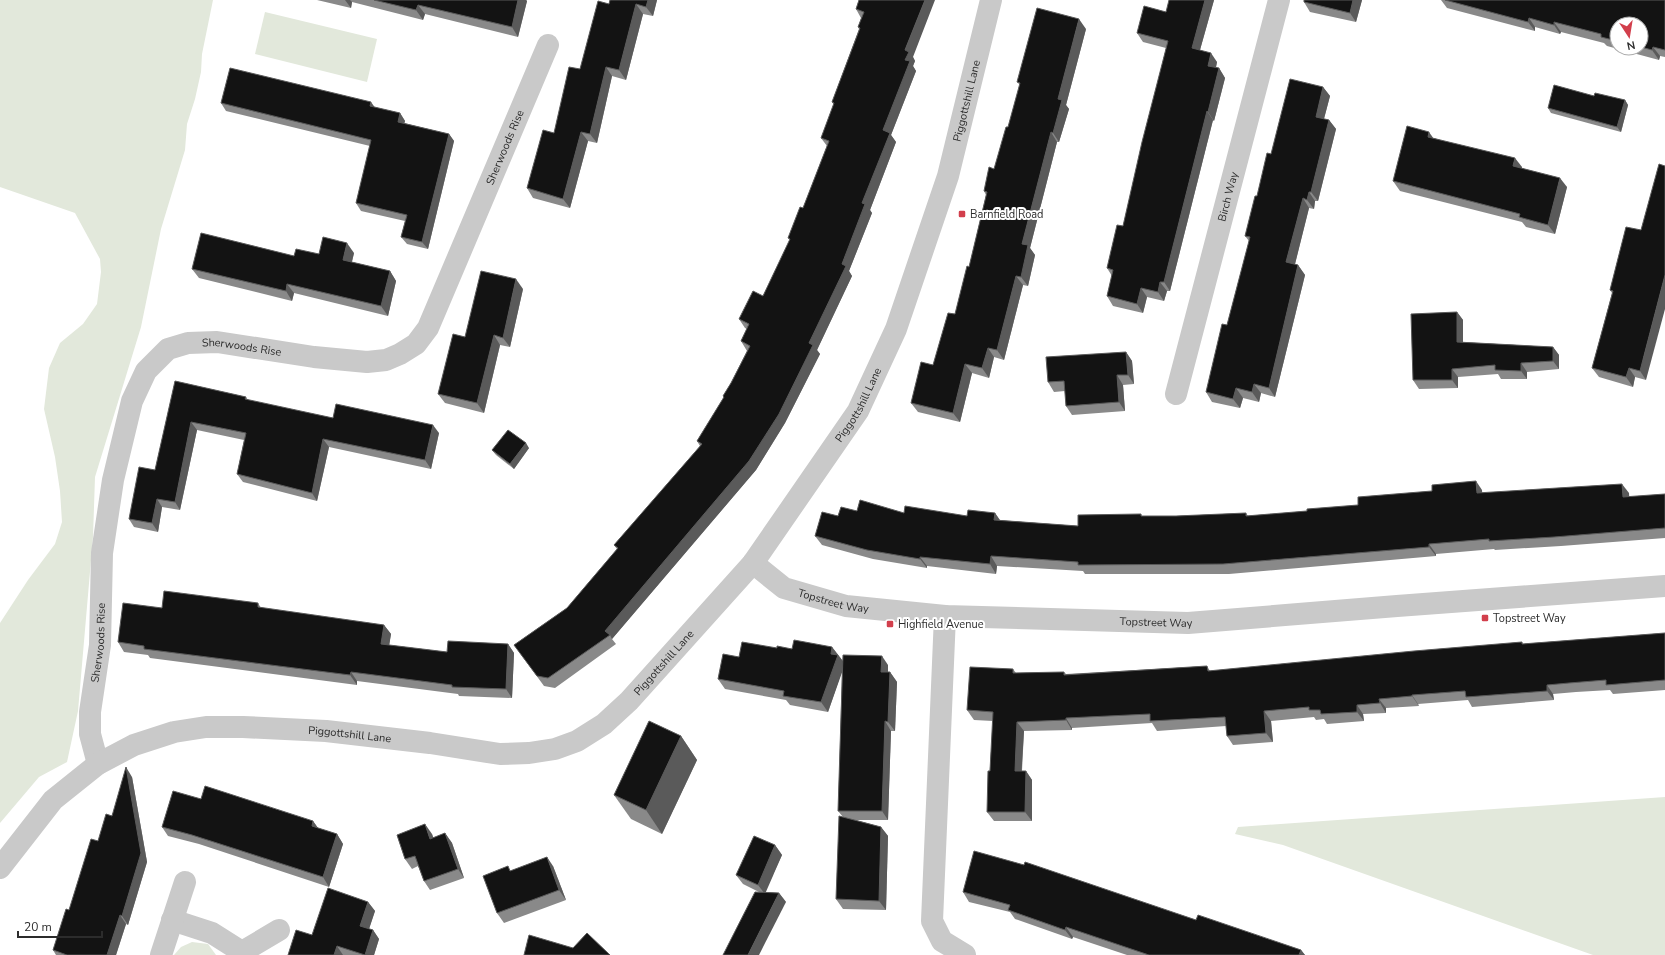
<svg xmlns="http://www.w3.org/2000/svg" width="1665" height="955" font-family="'Nunito Sans',sans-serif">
  <rect width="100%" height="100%" fill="#fff"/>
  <g fill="#e2e8db">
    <polygon points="0,0 213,0 202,54 201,72 195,99 187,124 185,150 161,229 141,327 95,477 93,537 78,711 67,762 39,777 0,823 0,623 28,580 55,544 62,522 60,491 55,457 44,409 49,368 60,343 83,324 97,304 101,272 100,259 75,213 0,187"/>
    <polygon points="265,12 377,39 367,82 255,54"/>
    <polygon points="1665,797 1665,955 1593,955 1283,845 1235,834 1238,827"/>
    <polygon points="192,942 208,944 216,955 174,955 181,947"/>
  </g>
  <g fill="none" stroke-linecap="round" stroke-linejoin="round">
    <g stroke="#c9c9c9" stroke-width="22">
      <path id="s1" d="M1176 394 1279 0"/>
      <polyline points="945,616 932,921 942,941 965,955"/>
      <path id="s2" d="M98 764 90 734V712L100 645 102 553 113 480 132 401 146 371 168 349 188 343 217 342 314 357 367 362 386 360 400 354 416 344 428 328 548 45"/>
      <polyline points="172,920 212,933 242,952 279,930"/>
      <polyline points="161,955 185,882"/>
    </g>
    <g stroke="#c9c9c9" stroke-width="22">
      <path id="s3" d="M753 563 784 588 846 606 945 616 1188 623 1397 606 1665 586"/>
      <path id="s4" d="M0 868 53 800 98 764 134 745 174 732 206 727H243L326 731 430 743 500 754 529 753 555 749 577 741 604 724 629 701 753 563 858 411 896 329 948 176 991 0"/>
    </g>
  </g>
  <g fill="#898989" fill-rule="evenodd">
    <polygon points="317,0 526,0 527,1 518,37 425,14 423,20 352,2 351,8"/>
    <polygon points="610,0 657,0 653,16 643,14 626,80 612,76 597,143 588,141 570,208 533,198 527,188 554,133 580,69 609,4"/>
    <polygon points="859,0 913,57 915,61 913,66 916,71 891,135 896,142 870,210 872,213 849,271 852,276 817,350 820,354 785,423 756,470 612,639 616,644 555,688 544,686 514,645 567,608 617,549 614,545 700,446 697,441 724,397 723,396 731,383 747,351 741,341 747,329 745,328 739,319 763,296 790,240 788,238 803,208 827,146 821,138 834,105 832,102 859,29 858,27 861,18 856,9"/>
    <polygon points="1214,0 1200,50 1217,62 1216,68 1219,68 1225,78 1214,121 1213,120 1170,291 1167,291 1164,301 1147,297 1143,313 1113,306 1107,296 1112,276 1107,268 1123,226 1166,48 1143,42 1137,33 1166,12"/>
    <polygon points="1362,0 1356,22 1310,12 1304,2"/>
    <path d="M1441 0H1665V57L1660 56 1659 60 1607 46 1604 43 1561 32 1560 34 1535 27V31L1447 8ZM1617 24H1641V48H1617Z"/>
    <polygon points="1086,29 1066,105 1069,109 1059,142 1057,142 1030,248 1035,255 1028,286 1023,285 1004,360 994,357 989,378 972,373 960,422 918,412 911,403 933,365 955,314 969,267 986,195 984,191 994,169 1008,127 1020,85 1017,82"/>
    <polygon points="1323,87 1330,96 1324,119 1329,120 1336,129 1318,201 1315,201 1314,209 1309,208 1295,264 1298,265 1305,275 1275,397 1261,393 1259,402 1243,398 1240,408 1212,402 1206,392 1227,325 1249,241 1245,236 1257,196 1271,154"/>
    <polygon points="1594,96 1625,100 1628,105 1621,132 1551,113 1548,108"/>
    <polygon points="221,103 374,107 400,113 405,121 404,123 449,134 454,141 428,249 407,244 401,237 405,221 361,211 356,203 370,146 226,111"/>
    <polygon points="1434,138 1522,167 1522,168 1567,187 1555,234 1526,227 1522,222 1400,191 1393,181"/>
    <polygon points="1626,227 1646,380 1635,377 1633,387 1599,377 1592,368 1612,293 1610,290"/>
    <polygon points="354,253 352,262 390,271 396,281 388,316 294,293 292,301 199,278 192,269 294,256"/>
    <polygon points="523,289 510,347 500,345 484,413 445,403 438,394 465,337"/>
    <polygon points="1457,312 1463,320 1463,342 1553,347 1559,355 1559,369 1527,372 1527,379 1501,379 1498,374 1458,377 1458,388 1419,389 1413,380"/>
    <polygon points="1126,352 1132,361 1134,384 1123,385 1125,411 1072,415 1066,406 1065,391 1054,392 1048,382"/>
    <polygon points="175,381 246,397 248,400 333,418 439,433 431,469 329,447 317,501 243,482 237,474 244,440 197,430 180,510 162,507 158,532 134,527 129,519 155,470"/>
    <polygon points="529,448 514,469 496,455 492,450"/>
    <polygon points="1482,490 1482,493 1629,493 1629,497 1665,494 1665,538 1561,546 1495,550 1494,549 1436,554 1436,556 1229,574 1085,574 1083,571 997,566 996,574 927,566 927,568 873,559 822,545 815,536 838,516 857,511 904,513 967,516 995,513 1000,520 1078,526 1141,514 1142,516 1176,516 1246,513 1248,516 1307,511 1358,505"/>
    <polygon points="258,603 261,608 384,625 391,634 389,645 447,652 508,644 514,653 512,698 459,696 458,694 357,681 357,685 150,658 148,655 124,652 118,642 162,608"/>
    <polygon points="1665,633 1665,690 1613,694 1610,690 1576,692 1553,694 1554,700 1472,707 1468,700 1418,704 1419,706 1386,708 1386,713 1363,714 1364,721 1327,724 1324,719 1316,720 1314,717 1271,721 1273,742 1233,745 1227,736 1226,726 1157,731 1152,723 1072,728 1072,730 1024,731 1022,771 1026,771 1032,780 1032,821 994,821 987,812 993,721 974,720 967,710 1013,669 1016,673 1064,672 1066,674 1207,666 1210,671 1522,642 1523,644"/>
    <polygon points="832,647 843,661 888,665 888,672 890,672 897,682 895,731 891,731 888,820 856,820 881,827 888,836 886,910 843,909 836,899 843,817 838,811 842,671 828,712 790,705 786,700 725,689 718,679 739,657 792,649"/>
    <polygon points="681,736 697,760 662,834 631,819 614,795"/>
    <polygon points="132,777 147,862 128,925 126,924 116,955 56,955 53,950 98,841"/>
    <polygon points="201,799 313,821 318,828 337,834 343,844 329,887 199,844 168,836 162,827"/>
    <polygon points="445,833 452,843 464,878 430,890 424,881 418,866 412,869 405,859 432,834 433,838"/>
    <polygon points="775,845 782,855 765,892 779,893 786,902 759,892 743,884 736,875"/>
    <polygon points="553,866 566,900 504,923 497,913 511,871"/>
    <polygon points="963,892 1196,920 1301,950 1305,955 1127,955 1073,937 1072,939 1015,919 1010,912 969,902"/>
    <polygon points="368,902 375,911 369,929 373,930 379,939 374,955 288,955 312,935"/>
  </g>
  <g fill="#5a5a5a">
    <polygon points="345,0 350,0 352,2 351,8"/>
    <polygon points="518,0 526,0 527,1 518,37 512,27"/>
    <polygon points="648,0 657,0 653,16 646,7"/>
    <polygon points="925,0 935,0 913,57 915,61 913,66 916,71 891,135 896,142 870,210 872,213 849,271 852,276 817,350 820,354 785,423 756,470 612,639 610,635 605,631 809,343 842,264 862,203 883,130 905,60 905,50"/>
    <polygon points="1205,0 1214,0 1198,57 1192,48"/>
    <polygon points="1353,0 1362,0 1356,22 1350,13"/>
    <polygon points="636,4 643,14 626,80 619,70"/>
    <polygon points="418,5 425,14 423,20 416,10"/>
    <polygon points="1529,18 1535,27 1535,31 1528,22"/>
    <polygon points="1079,19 1086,29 1066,105 1069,109 1059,142 1053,133 1058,99"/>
    <polygon points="1554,22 1561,32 1560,34 1554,25"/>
    <polygon points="1653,47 1660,56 1659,60 1652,50"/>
    <polygon points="1211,53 1217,62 1214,75 1208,66"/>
    <polygon points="606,67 612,76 597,143 590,134"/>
    <polygon points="1219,68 1225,78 1214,121 1208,112"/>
    <polygon points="1323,87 1330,96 1322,126 1316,117"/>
    <polygon points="1625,100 1628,105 1621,132 1617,127"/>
    <polygon points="371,102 376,109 370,106"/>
    <polygon points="1207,111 1213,120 1170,291 1164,282"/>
    <polygon points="400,113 405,121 403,129 398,122"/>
    <polygon points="1329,120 1336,129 1318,201 1311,192"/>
    <polygon points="581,132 588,141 570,208 563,199"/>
    <polygon points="1051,132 1057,142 1030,248 1035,255 1028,286 1021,277 1022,244"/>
    <polygon points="1429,132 1436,142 1428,137"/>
    <polygon points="449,134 454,141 428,249 422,242"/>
    <polygon points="1515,158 1522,167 1520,176 1513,166"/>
    <polygon points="1560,178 1567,187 1555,234 1548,225"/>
    <polygon points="1309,192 1315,201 1314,209 1307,200"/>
    <polygon points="1303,198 1309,208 1293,272 1286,262"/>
    <polygon points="347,243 354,253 350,269 343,260"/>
    <polygon points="1298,265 1305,275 1275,397 1269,388"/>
    <polygon points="390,271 396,281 388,316 381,306"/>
    <polygon points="1665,275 1665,309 1646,380 1640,371"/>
    <polygon points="1016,276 1023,285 1004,360 997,350"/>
    <polygon points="516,279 523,289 510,347 503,338"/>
    <polygon points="1160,282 1167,291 1164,301 1158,292"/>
    <polygon points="287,284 294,293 292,301 286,291"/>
    <polygon points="1141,288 1147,297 1143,313 1137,304"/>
    <polygon points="1457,312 1463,320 1463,350 1457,342"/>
    <polygon points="494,335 500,345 484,413 477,403"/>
    <polygon points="1553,347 1559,355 1559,369 1553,361"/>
    <polygon points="988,348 994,357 989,378 982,368"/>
    <polygon points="1126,352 1132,361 1134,384 1128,375"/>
    <polygon points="1521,363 1527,372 1527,379 1521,371"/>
    <polygon points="965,364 972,373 960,422 953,413"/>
    <polygon points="1629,368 1635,377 1633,387 1626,377"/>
    <polygon points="1452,369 1458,377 1458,388 1452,380"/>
    <polygon points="1117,375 1123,385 1125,411 1119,402"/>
    <polygon points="1254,384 1261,393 1259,402 1252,392"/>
    <polygon points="1236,388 1243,398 1240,408 1233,399"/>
    <polygon points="191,422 197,430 180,510 175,502"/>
    <polygon points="433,425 439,433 431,469 425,460"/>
    <polygon points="323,439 329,447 317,501 312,493"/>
    <polygon points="526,443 529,448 514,469 510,464"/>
    <polygon points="1476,481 1482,490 1483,503 1477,493"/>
    <polygon points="1622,484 1629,493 1630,507 1623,497"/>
    <polygon points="157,499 162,507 158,532 152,523"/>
    <polygon points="995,513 1001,522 994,520"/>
    <polygon points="1429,544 1436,554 1436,556 1429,547"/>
    <polygon points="991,556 997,566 996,574 990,564"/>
    <polygon points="920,557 927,566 927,568 920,559"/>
    <polygon points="384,625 391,634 388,653 381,644"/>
    <polygon points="508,644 514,653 512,698 506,689"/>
    <polygon points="832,647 845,664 828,712 821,702"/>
    <polygon points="882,656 888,665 888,681 881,672"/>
    <polygon points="351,672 357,681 357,685 350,675"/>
    <polygon points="890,672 897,682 895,731 888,722"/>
    <polygon points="1547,685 1553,694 1554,700 1547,691"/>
    <polygon points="1412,695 1418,704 1419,706 1412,696"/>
    <polygon points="1379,699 1386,708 1386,713 1380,703"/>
    <polygon points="1357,705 1363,714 1364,721 1357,712"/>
    <polygon points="1264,711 1271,721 1273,742 1266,733"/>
    <polygon points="1066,718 1072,728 1072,730 1066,720"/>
    <polygon points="885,721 891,731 888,820 882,811"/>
    <polygon points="1017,722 1024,731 1021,780 1015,771"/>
    <polygon points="681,736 697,760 662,834 646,810"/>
    <polygon points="126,767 132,777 147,862 128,925 122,916"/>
    <polygon points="1026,771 1032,780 1032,821 1025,812"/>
    <polygon points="313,821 320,831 312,826"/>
    <polygon points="425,824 432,834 437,848 430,839"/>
    <polygon points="881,827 888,836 886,910 879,901"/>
    <polygon points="445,833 452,843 464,878 458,869"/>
    <polygon points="337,834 343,844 329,887 323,877"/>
    <polygon points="775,845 782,855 765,894 758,885"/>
    <polygon points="547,857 553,866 566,900 559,890"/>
    <polygon points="779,893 786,902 759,955 748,955"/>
    <polygon points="368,902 375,911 367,935 360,926"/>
    <polygon points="120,915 126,924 116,955 107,955"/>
    <polygon points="1066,927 1073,937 1072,939 1065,930"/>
    <polygon points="373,930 379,939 374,955 365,955"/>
    <polygon points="337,946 343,955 334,955"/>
    <polygon points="1301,950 1305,955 1299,955"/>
  </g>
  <g fill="#131313" stroke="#5a5a5a">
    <polygon points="374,0 518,0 512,27 418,5 416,10"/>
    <polygon points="610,0 648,0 646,7 636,4 619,70 606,67 590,134 581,132 563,199 527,188 543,130 554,133 569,67 580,69 598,1 609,4"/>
    <polygon points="859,0 925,0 905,50 909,52 905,60 910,61 883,130 890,133 862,203 865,204 842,264 846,266 809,343 813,345 779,414 749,461 605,631 610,635 548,678 537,676 514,645 567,608 618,548 614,545 702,444 697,441 724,397 723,396 731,383 750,346 741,341 749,324 739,319 753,291 763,296 790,239 788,238 800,207 803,208 829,141 821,138 834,103 832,102 860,28 858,27 864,12 856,9"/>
    <polygon points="1169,0 1205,0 1192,48 1211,53 1208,66 1219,68 1208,112 1207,111 1164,282 1160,282 1158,292 1141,288 1137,304 1107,296 1113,270 1107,268 1117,225 1123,226 1142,142 1168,41 1137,33 1144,6 1166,12"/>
    <polygon points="1304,0 1353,0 1350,13 1304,2"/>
    <polygon points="1445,0 1665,0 1665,50 1653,47 1652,50 1641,47 1641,24 1617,24 1617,41 1601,37 1601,34 1554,22 1554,25 1529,18 1528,22"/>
    <polygon points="1037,8 1079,19 1058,99 1062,100 1053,133 1051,132 1022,244 1028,245 1021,277 1016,276 997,350 988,348 982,368 965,364 953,413 911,403 921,362 933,365 948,313 955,314 967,266 969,267 987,192 984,191 989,167 994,169 1006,127 1008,127 1020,83 1017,82"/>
    <polygon points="230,68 371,102 370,106 400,113 398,122 449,134 422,242 401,237 407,215 356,203 371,140 221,103"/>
    <polygon points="1290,79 1323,87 1316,117 1329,120 1311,192 1309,192 1307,200 1303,198 1286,262 1298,265 1269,388 1254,384 1252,392 1236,388 1233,399 1206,392 1222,324 1227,325 1250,237 1245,236 1255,196 1257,196 1267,153 1271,154"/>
    <polygon points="1554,85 1594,96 1595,93 1625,100 1617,127 1548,108"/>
    <polygon points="1407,126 1429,132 1428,137 1515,158 1513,166 1560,178 1548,225 1519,217 1520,214 1393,181"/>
    <polygon points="1659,164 1665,166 1665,275 1640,371 1629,368 1626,377 1592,368 1613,291 1610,290 1626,227 1641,230"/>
    <polygon points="201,233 294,256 296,249 319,254 323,237 347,243 343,260 390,271 381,306 287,284 286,291 192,269"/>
    <polygon points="481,271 516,279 503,338 494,335 477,403 438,394 453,334 465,337"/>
    <polygon points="1457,312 1457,342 1553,347 1553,361 1521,363 1521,371 1495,370 1495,365 1452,369 1452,380 1413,380 1411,314"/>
    <polygon points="1126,352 1128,375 1117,375 1119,402 1066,406 1064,381 1048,382 1046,357"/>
    <polygon points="175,381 246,397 245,399 333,418 336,404 433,425 425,460 323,439 312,493 237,474 246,433 191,422 175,502 157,499 152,523 129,519 139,467 155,470"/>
    <polygon points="508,430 526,443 510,464 492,450"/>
    <polygon points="1476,481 1477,493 1622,484 1623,497 1665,494 1665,528 1554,537 1489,541 1489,539 1429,544 1429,547 1223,564 1078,565 1078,562 991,556 990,564 920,557 920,559 867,550 815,536 822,512 838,516 841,507 857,511 860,500 904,513 905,506 967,516 968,510 995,513 994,520 1078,526 1078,515 1141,514 1141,516 1176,516 1246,513 1246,516 1307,511 1307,509 1358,505 1358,497 1432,491 1432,485"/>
    <polygon points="164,591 258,603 258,607 384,625 381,644 447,652 448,641 508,644 506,689 452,687 452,685 351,672 350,675 144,649 144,646 118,642 123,603 162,608"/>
    <polygon points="1665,633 1665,680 1606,685 1606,680 1569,683 1547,685 1547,691 1466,697 1465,691 1412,695 1412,696 1379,699 1380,703 1357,705 1357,712 1321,714 1320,710 1309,710 1309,707 1264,711 1266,733 1227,736 1225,717 1150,721 1150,714 1066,718 1066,720 1017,722 1015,771 1026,771 1025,812 987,812 988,771 990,771 993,712 967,710 970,667 1013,669 1013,673 1064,672 1064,675 1207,666 1208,671 1414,651 1522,642 1522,644"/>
    <polygon points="794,640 832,647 831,654 838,655 821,702 783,696 784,691 718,679 723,654 739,657 742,642 777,648 777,646 792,649"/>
    <polygon points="843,655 882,656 881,672 890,672 888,722 885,721 882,811 838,811"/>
    <polygon points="649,721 681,736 646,810 614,795"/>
    <polygon points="126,767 141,853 122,916 120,915 107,955 67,955 53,950 66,909 69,910 91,839 98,841 106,814 112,816"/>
    <polygon points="205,786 313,821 312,826 337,834 323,877 192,835 162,827 173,791 201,799"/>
    <polygon points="839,816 881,827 879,901 836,899"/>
    <polygon points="425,824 430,839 445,833 458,869 424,881 415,856 405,859 397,835"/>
    <polygon points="754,836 775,845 758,885 736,875"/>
    <polygon points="974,851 1024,865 1025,862 1196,920 1198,915 1301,950 1299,955 1149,955 1066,927 1065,930 1008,910 1010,905 963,892"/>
    <polygon points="547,857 559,890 497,913 483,876 508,866 510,871"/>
    <polygon points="328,888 368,902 360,926 373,930 365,955 337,946 334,955 288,955 296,930 312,935"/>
    <polygon points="755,892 779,893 748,955 723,955"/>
    <polygon points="587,933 610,955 524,955 529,935 573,948"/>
  </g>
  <g fill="#d23f4c" stroke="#fff" stroke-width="1.5">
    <rect x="958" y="210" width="8" height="8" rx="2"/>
    <rect x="1481" y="614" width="8" height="8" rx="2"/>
    <rect x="886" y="620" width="8" height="8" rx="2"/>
  </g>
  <g text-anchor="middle" stroke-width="4" stroke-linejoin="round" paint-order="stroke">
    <g font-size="11" fill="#2c2c2c" stroke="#fff">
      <text dy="4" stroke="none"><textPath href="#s4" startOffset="1399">Piggottshill Lane</textPath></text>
      <text dy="4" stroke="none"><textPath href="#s2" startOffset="903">Sherwoods Rise</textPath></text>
      <text dy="4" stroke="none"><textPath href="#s1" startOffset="204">Birch Way</textPath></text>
      <text dy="4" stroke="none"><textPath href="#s2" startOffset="507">Sherwoods Rise</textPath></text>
      <text dy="4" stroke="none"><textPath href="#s4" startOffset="1075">Piggottshill Lane</textPath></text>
      <text dy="4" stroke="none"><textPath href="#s3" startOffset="91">Topstreet Way</textPath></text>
      <text dy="4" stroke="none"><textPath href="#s3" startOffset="415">Topstreet Way</textPath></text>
      <text dy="4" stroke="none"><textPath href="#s2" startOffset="123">Sherwoods Rise</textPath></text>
      <text dy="4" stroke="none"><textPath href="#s4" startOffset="751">Piggottshill Lane</textPath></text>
      <text dy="4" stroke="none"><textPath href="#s4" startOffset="403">Piggottshill Lane</textPath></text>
    </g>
    <g font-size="11" fill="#2c2c2c" stroke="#fff" text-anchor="start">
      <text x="970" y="218">Barnfield Road</text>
      <text x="1493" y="622">Topstreet Way</text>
      <text x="898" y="628">Highfield Avenue</text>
    </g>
  </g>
  <g transform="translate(1629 36) rotate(168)"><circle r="19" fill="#ffffff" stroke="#ababab"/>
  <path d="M0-3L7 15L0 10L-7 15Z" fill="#d23f4c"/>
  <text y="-6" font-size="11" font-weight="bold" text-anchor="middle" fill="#2c2c2c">N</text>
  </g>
  <path d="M18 931v6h84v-6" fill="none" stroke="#2c2c2c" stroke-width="2"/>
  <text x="24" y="931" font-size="12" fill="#2c2c2c" stroke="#ffffff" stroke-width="3" paint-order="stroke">20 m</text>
</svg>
